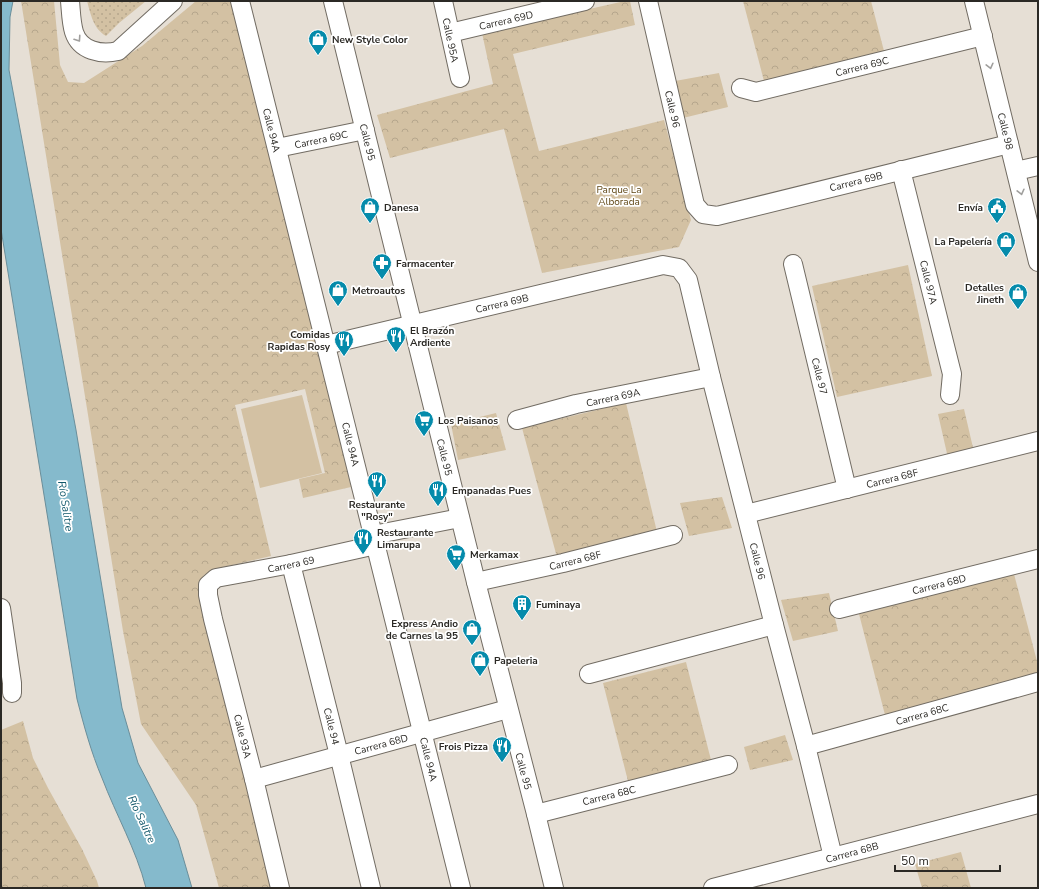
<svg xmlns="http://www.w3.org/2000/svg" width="1039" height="889" font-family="'Nunito Sans',sans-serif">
  <defs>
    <pattern id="grass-dots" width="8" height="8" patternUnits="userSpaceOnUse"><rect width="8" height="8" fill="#d3c1a3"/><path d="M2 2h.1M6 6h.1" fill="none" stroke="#b5a68c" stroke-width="1.8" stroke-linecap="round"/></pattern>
    <pattern id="park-crowns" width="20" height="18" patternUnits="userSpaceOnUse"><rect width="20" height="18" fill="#d3c1a3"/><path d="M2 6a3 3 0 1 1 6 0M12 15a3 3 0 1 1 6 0" fill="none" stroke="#b5a68c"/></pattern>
  </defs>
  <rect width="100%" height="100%" fill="#e6dfd5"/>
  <path fill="url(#grass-dots)" d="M87 1H146L119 23 106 36C93 28 91 15 87 1Z"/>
  <g fill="url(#park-crowns)">
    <polygon points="21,1 54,1 60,65 68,82 84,83 142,46 196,1 236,1 351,487 303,498 299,479 325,473 305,389 235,405 271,556 215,569 204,575 198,589 285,888 219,888 196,805 141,724 123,631"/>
    <polygon points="625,1 630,1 635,25 513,54 539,151 664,120 691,220 679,247 542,273 504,129 390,158 377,115 493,84 482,33"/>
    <polygon points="743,1 871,1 884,51 764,81"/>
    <polygon points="719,73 728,107 683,118 675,81"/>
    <polygon points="908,265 932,376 837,397 812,286"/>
    <polygon points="626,403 658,536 558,561 522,428"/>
    <polygon points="964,409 974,452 948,458 938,414"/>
    <polygon points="496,413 506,450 458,460 451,424"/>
    <polygon points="722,497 732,528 689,536 680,503"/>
    <polygon points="1014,574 1038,665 1038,675 885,715 859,614"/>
    <polygon points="829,593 838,631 793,641 781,600"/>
    <polygon points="686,662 711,760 628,781 603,683"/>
    <polygon points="23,721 33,758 48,788 82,849 97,881 99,888 1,888 1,730"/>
    <polygon points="785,735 793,760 750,770 744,747"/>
    <polygon points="961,852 971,888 922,888 915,864"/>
  </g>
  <polygon fill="#d3c1a3" points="302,395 322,473 260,488 241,409"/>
  <path fill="#85bacc" stroke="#6a8e9a" d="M1 1H13L10 17 9 70 76 430 122 708 138 763 178 840 192 888H146C136 849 116 815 102 778 91 752 84 726 77 699L1 229Z"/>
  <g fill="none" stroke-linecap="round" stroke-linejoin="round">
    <defs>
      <g id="minor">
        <path d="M70 1C71 11 71 22 74 32 80 51 101 55 118 51L173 1"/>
        <polyline points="240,1 461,888"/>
        <polyline points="333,1 476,582 536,814 554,888"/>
        <polyline points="443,1 460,78"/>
        <polyline points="648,1 695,205 703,214 717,216 1009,144"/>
        <polyline points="974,1 1038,262"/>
        <polyline points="450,33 585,1"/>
        <polyline points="741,88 756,92 983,36"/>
        <polyline points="277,148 365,130"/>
        <polyline points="901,170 952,374 950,395"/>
        <polyline points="1016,171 1038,166"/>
        <polyline points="793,264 847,489"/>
        <polyline points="326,345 663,265 679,268 688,280 711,377 774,625 806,746 833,857"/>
        <polyline points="517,420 576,404 711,377"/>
        <polyline points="746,514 1038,441"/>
        <polyline points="373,535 460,518"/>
        <polyline points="291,564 339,755 371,888"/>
        <polyline points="476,582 563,563 673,535"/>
        <polyline points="1,608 12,683 12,693"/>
        <polyline points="839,609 1038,559"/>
        <polyline points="589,674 774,625"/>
        <polyline points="806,746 1038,682"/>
        <polyline points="254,779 508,709"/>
        <polyline points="536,814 728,765"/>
        <polyline points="280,888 254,779 213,619 208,595 208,585 216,578 291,564 376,545"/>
        <polyline points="713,888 1038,804"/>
      </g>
    </defs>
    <use href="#minor" stroke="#726c63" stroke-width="20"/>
    <use href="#minor" stroke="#fff" stroke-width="18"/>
  </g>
  <defs><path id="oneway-chevron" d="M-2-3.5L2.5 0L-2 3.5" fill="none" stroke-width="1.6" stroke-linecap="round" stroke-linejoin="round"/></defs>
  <g stroke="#a09f9d">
    <use href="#oneway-chevron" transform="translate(78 39) rotate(56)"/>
    <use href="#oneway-chevron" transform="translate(990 66) rotate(76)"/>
    <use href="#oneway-chevron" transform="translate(1021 192) rotate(76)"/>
  </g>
  <defs>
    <symbol id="shop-pin" viewBox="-11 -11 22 30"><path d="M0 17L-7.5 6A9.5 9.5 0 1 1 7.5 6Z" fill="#058bab" stroke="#fff"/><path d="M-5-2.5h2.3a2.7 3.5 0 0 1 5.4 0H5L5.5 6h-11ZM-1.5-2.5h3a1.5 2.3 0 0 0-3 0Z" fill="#fff"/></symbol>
    <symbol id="civic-pin" viewBox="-11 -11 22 30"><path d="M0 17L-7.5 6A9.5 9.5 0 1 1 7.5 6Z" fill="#058bab" stroke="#fff"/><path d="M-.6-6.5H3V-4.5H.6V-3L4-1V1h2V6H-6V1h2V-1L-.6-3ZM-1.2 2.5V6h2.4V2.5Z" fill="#fff"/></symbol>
    <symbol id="pharmacy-pin" viewBox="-11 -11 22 30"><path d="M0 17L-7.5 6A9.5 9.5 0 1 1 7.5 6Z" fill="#058bab" stroke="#fff"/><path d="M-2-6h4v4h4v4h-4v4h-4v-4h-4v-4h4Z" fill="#fff"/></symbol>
    <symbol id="restaurant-pin" viewBox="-11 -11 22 30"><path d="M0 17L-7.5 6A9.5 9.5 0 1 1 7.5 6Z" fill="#058bab" stroke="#fff"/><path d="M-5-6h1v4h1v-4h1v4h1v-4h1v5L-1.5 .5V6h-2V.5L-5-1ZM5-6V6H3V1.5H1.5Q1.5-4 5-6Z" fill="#fff"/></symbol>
    <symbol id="supermarket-pin" viewBox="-11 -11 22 30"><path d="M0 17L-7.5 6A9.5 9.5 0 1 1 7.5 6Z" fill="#058bab" stroke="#fff"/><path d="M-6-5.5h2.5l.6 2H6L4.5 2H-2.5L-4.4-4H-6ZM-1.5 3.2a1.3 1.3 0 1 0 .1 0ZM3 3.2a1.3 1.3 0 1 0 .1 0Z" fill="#fff"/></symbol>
    <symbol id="building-pin" viewBox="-11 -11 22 30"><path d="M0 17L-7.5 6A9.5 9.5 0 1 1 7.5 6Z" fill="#058bab" stroke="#fff"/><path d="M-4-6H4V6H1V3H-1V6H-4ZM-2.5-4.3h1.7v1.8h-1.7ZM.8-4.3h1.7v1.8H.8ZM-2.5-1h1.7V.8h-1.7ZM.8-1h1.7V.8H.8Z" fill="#fff"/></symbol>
  </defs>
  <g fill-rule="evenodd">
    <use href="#shop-pin" x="307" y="28" width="22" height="30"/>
    <use href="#shop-pin" x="359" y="196" width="22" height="30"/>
    <use href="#civic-pin" x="986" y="196" width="22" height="30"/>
    <use href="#shop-pin" x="995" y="230" width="22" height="30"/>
    <use href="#pharmacy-pin" x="371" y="252" width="22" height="30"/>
    <use href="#shop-pin" x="327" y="279" width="22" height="30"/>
    <use href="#shop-pin" x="1007" y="282" width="22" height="30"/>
    <use href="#restaurant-pin" x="385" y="325" width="22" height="30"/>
    <use href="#restaurant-pin" x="333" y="329" width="22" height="30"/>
    <use href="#supermarket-pin" x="413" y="409" width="22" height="30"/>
    <use href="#restaurant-pin" x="366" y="470" width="22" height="30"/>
    <use href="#restaurant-pin" x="427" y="479" width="22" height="30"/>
    <use href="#restaurant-pin" x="352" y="527" width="22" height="30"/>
    <use href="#supermarket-pin" x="445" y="543" width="22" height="30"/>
    <use href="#building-pin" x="511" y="593" width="22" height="30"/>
    <use href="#shop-pin" x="461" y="618" width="22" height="30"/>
    <use href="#shop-pin" x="469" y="649" width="22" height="30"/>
    <use href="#restaurant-pin" x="491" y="735" width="22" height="30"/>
  </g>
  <g text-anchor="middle" stroke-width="3.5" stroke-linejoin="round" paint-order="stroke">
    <g font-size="10" fill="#2b2925" stroke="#fff">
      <text transform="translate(506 20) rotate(-13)" y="4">Carrera 69D</text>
      <text transform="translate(451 40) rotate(78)" y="4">Calle 95A</text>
      <text transform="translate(862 66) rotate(-14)" y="4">Carrera 69C</text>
      <text transform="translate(673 109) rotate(77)" y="4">Calle 96</text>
      <text transform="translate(272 130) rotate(76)" y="4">Calle 94A</text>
      <text transform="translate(1006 131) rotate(76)" y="4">Calle 98</text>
      <text transform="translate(321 139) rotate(-12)" y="4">Carrera 69C</text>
      <text transform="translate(368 142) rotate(76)" y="4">Calle 95</text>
      <text transform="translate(856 181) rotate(-14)" y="4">Carrera 69B</text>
      <text transform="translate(929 282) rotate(76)" y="4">Calle 97A</text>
      <text transform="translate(502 303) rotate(-13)" y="4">Carrera 69B</text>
      <text transform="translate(820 376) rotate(76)" y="4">Calle 97</text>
      <text transform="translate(613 397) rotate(-12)" y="4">Carrera 69A</text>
      <text transform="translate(351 444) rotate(76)" y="4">Calle 94A</text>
      <text transform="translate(445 457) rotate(76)" y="4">Calle 95</text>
      <text transform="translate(892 478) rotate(-14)" y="4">Carrera 68F</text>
      <text transform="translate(575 560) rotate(-14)" y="4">Carrera 68F</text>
      <text transform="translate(758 561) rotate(76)" y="4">Calle 96</text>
      <text transform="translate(291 564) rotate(-12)" y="4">Carrera 69</text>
      <text transform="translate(939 584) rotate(-14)" y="4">Carrera 68D</text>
      <text transform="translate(922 714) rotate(-16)" y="4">Carrera 68C</text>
      <text transform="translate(332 726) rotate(76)" y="4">Calle 94</text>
      <text transform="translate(243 736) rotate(76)" y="4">Calle 93A</text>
      <text transform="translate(381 744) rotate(-15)" y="4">Carrera 68D</text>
      <text transform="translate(429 759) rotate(76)" y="4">Calle 94A</text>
      <text transform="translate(524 771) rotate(75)" y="4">Calle 95</text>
      <text transform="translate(609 795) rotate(-14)" y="4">Carrera 68C</text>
      <text transform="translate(852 852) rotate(-15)" y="4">Carrera 68B</text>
    </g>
    <g font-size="10" font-weight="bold" fill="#2b2925" stroke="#fff" text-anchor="start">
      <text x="332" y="43">New Style Color</text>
      <text x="384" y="211">Danesa</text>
      <text x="983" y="211" text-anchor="end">Envía</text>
      <text x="992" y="245" text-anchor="end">La Papelería</text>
      <text x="396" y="267">Farmacenter</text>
      <text x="1004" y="291" text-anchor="end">Detalles<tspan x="1004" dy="12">Jineth</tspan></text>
      <text x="352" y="294">Metroautos</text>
      <text x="410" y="334">El Brazón<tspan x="410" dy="12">Ardiente</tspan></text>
      <text x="330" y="338" text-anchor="end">Comidas<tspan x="330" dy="12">Rapidas Rosy</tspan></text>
      <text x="438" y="424">Los Paisanos</text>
      <text x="452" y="494">Empanadas Pues</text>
      <text x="377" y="508" text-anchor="middle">Restaurante<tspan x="377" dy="12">"Rosy"</tspan></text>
      <text x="377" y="536">Restaurante<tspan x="377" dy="12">Limarupa</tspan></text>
      <text x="470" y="558">Merkamax</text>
      <text x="536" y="608">Fuminaya</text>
      <text x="458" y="627" text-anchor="end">Express Andio<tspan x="458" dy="12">de Carnes la 95</tspan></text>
      <text x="494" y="664">Papeleria</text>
      <text x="488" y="750" text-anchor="end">Frois Pizza</text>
    </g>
    <g font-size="10" fill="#5f4615" stroke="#fff">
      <text x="619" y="193">Parque La<tspan x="619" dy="12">Alborada</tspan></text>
    </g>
    <g font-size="11" font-style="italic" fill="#11586b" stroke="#fff">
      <text transform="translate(66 506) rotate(81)" y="4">Río Salitre</text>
      <text transform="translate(142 819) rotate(65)" y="4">Río Salitre</text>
    </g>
  </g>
  <rect width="1039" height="889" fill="none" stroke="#2b2925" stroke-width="4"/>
  <path d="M895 865v6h105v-6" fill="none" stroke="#2b2925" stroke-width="2"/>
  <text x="901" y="865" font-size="12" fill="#2b2925" stroke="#ffffff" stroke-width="3" paint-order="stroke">50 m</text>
</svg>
